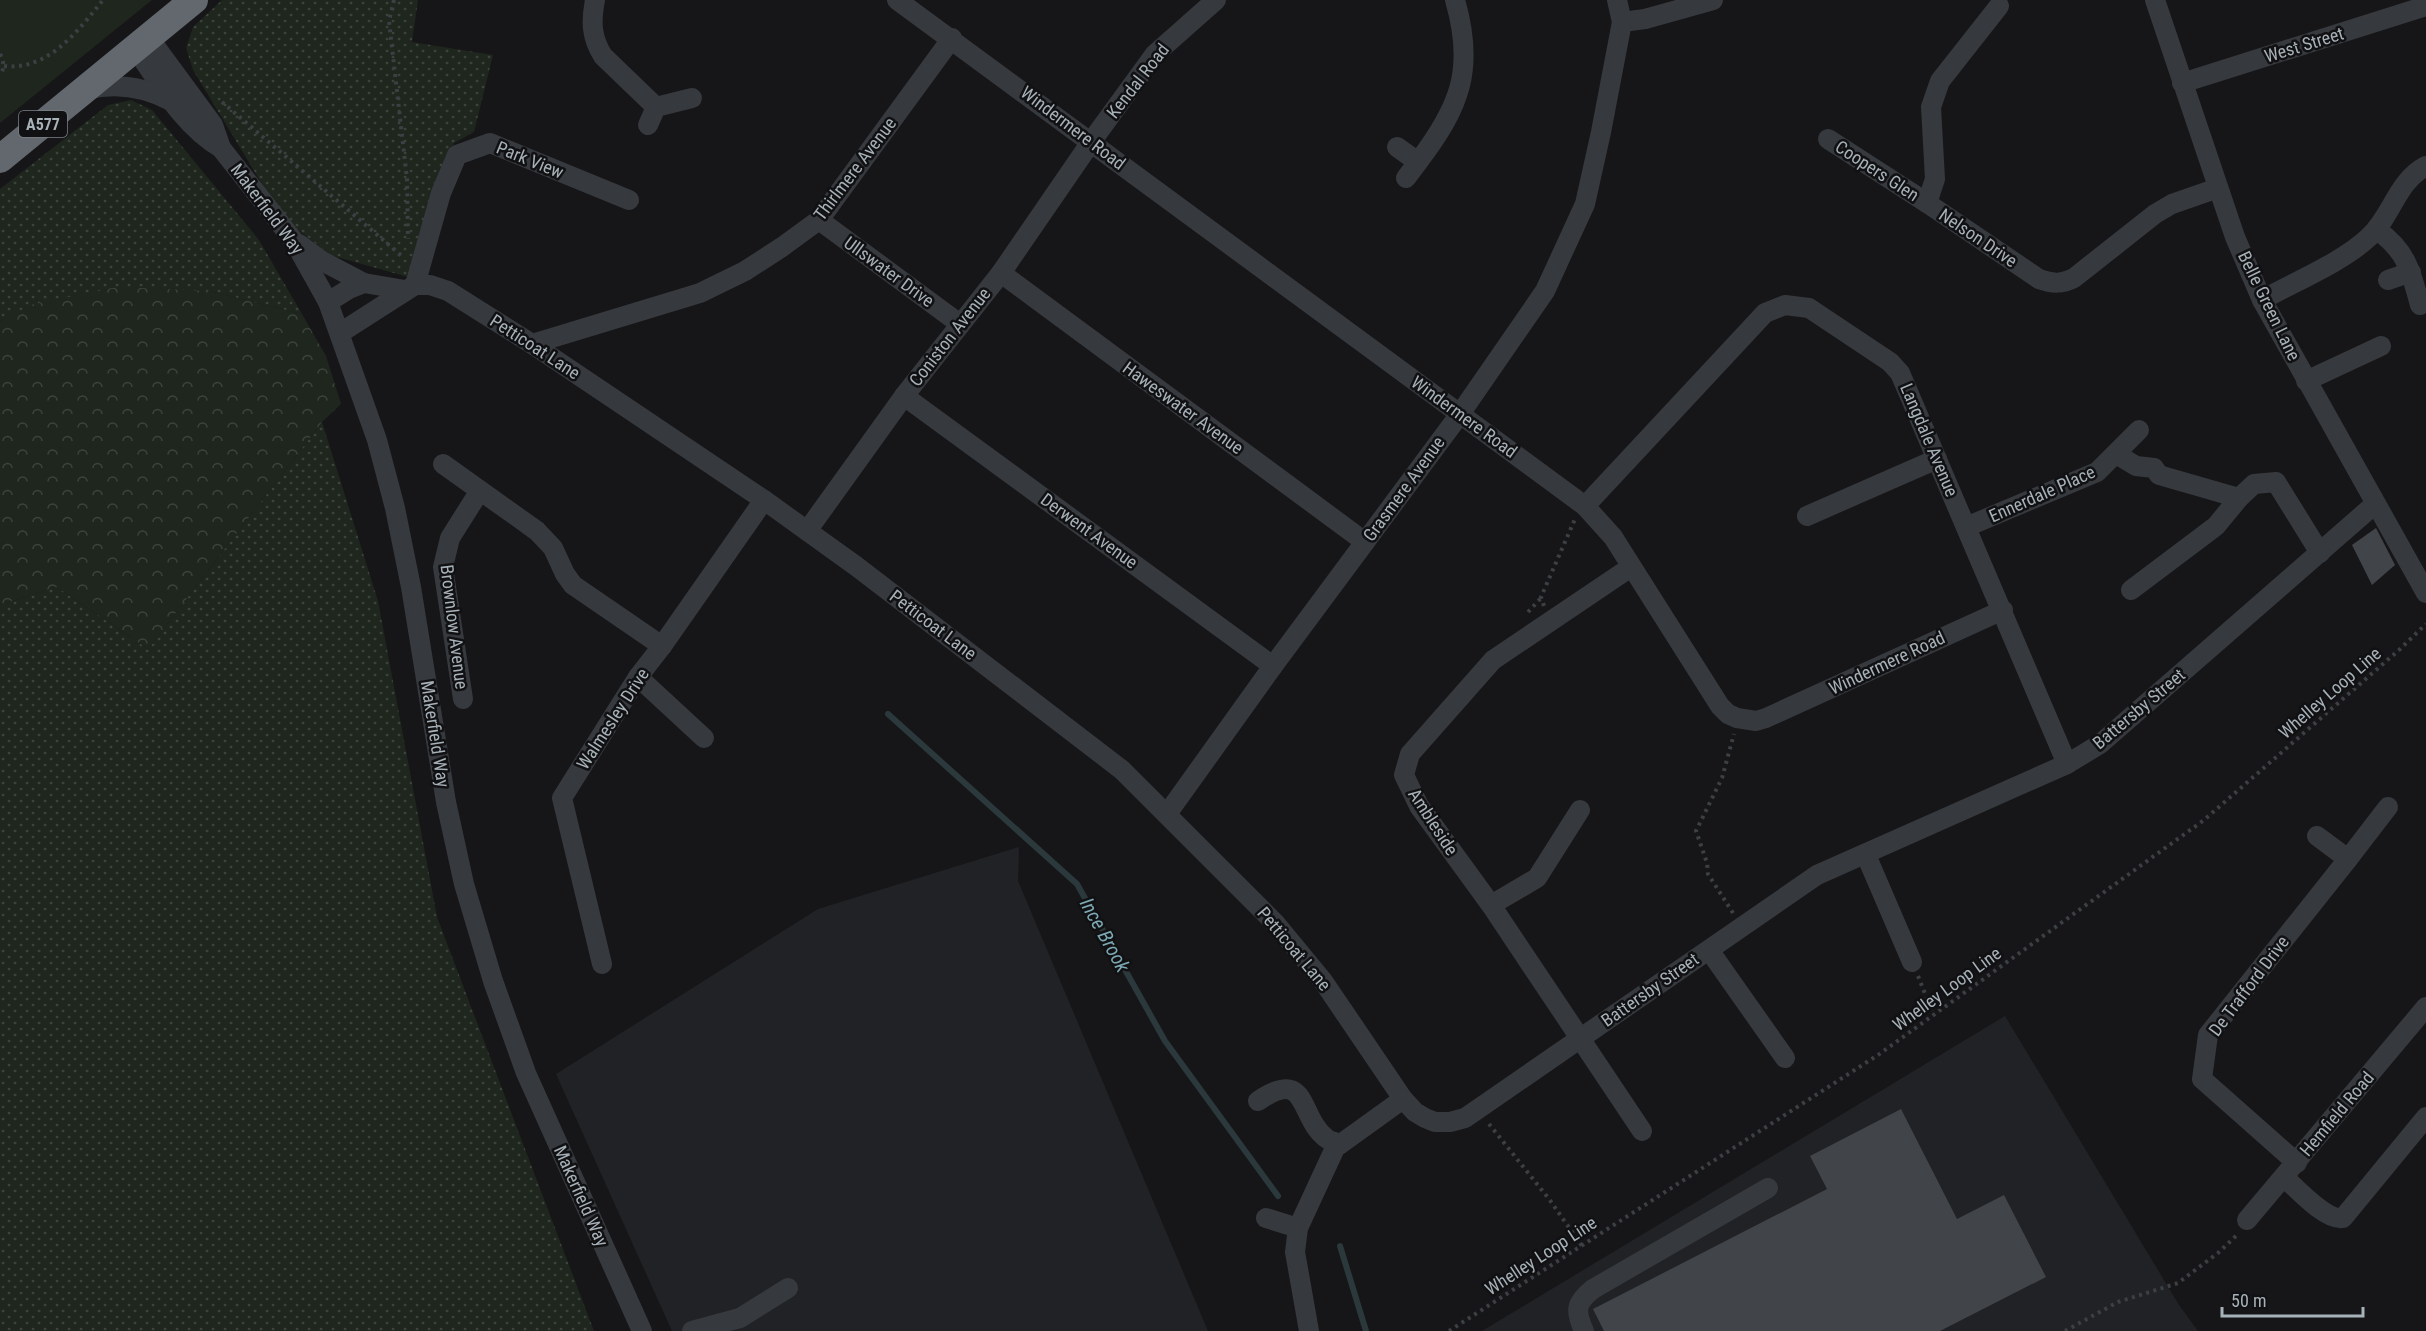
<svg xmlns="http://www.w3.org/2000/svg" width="2426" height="1331" font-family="'Roboto Condensed',sans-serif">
  <defs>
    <pattern id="grass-dots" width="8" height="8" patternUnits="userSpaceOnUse" patternTransform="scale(1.5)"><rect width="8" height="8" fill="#1e261d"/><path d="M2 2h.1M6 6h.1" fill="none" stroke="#3c433c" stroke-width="1.8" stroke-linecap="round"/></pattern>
    <pattern id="forest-crowns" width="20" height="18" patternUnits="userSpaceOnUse" patternTransform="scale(1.5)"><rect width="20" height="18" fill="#1e261d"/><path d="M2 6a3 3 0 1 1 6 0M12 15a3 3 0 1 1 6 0" fill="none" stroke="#3c433c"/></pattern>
  </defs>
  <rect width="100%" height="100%" fill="#161618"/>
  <g fill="#212225">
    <polygon points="1019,847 1018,881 1208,1331 672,1331 556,1074 818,909"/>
    <polygon points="2005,1016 2179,1305 2198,1331 1482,1331"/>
  </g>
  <g fill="url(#grass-dots)">
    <polygon points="222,0 418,0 412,42 493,55 474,132 454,143 435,189 408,277 330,255 282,217 193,70 186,48 193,27"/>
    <polygon points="131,100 152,110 259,240 302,314 209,291 0,322 0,189 108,105"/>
    <polygon points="322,422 378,601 437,917 594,1331 0,1331 0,605 57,587 148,649"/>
  </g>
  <polygon fill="url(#forest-crowns)" points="117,287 209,291 302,314 326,356 341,404 322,422 148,649 57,587 0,605 0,322 30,305"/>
  <polygon fill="#1e261d" points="0,0 152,0 0,123"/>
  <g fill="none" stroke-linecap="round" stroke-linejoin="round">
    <g stroke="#2b393c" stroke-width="6">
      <polyline points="888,714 1077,884 1165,1041 1278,1196"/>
      <polyline points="1340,1246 1366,1331"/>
    </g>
  </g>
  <g fill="#414448">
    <polygon points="2376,528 2395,565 2372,585 2352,545"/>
    <polygon points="1901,1109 1957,1219 2004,1195 2046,1277 1940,1331 1604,1331 1593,1309 1827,1189 1810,1156"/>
  </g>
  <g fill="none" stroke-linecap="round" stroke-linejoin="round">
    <g stroke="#3c4044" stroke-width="4" stroke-dasharray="3 4.5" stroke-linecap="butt">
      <polyline points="394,0 389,21 407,179 408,239"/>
      <path d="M0 54C4 62 5 68 0 75"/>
      <path d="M4 66C48 71 78 31 103 0"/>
      <polyline points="222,102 403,257"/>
      <polyline points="1544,606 1541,597 1575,519"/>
      <polyline points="1528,612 1541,598"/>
      <polyline points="1733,913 1708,874 1707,863 1696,831 1722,778 1734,734"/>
      <polyline points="1918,976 1932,1011"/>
      <polyline points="1489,1124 1549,1199 1582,1246"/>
      <polyline points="1449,1331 1878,1055 2204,820 2399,650 2426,624"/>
      <polyline points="2065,1331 2118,1302 2178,1283 2218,1253 2237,1235"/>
    </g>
    <g stroke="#36393d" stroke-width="20">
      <path d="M595 0C591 21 591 37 603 56L656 107"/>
      <polyline points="897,0 1585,506 1613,537 1720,706 1728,714 1737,718 1756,721 1766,718 2003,610"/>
      <polyline points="2155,0 2235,237 2262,300 2426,593"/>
      <path d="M1999 6 1940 81 1931 107 1935 179 1927 203 2039 279C2053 284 2062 284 2074 278L2155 214 2172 204 2218 188"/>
      <polyline points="1622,22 1645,19 1713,0"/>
      <polyline points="149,38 213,125 221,148 294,241 328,302 377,440 395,508 411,587 446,802 464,884 493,981 526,1073 642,1331"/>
      <path d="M136 49C160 84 184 127 221 148"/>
      <polyline points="2182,83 2426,6"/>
      <path d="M86 90C117 82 145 87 173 102"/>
      <polyline points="648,125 656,107 692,98"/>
      <polyline points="1828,139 1927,203"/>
      <polyline points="1397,147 1418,162 1406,178"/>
      <path d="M1418 162C1460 107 1475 69 1455 0"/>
      <polyline points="819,220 960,324"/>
      <path d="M2377 230C2407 251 2411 272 2420 305"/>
      <polyline points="299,244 322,261 364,283 405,290"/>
      <polyline points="1001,273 1365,542"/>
      <polyline points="2388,280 2411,272"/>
      <polyline points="415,285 441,193 457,155 490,143 629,200"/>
      <path d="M2262 300C2294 282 2343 262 2369 237 2392 216 2397 181 2426 166"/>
      <polyline points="328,302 349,289 364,283"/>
      <polyline points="340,333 415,285 430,285 448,291 532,344 764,500 856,566 1122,770 1276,924 1323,981 1403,1099 1415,1112 1425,1118 1435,1122 1450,1122 1465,1118 1817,875 2067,764 2100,744 2375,504"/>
      <polyline points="532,344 700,293 745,271 782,247 819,220 952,38"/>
      <polyline points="2306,381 2381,346"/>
      <polyline points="904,396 1273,666"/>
      <polyline points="2116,454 2136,466 2154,468 2159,475 2239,498 2254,484 2276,482 2320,553"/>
      <polyline points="443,464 537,531 553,548 565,574 573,585 662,646"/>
      <polyline points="1585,506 1765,313 1785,305 1809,308 1890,362 1900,373 2067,764"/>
      <polyline points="1807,516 1937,459"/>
      <polyline points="1966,527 2097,472 2139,430"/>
      <polyline points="807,531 904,396 1001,273 1091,142 1155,54 1216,0"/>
      <polyline points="1631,567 1493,660 1410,754 1404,775 1419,806 1491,905 1642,1131"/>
      <polyline points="2131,590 2216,526 2239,498"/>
      <polyline points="638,677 704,738"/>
      <polyline points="463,699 443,567 450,538 479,492"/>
      <polyline points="1167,814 1273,666 1460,414 1545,291 1585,204 1601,132 1622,22 1617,0"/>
      <polyline points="2317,836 2348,859 2388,807"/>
      <polyline points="1866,855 1912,962"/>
      <polyline points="1491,905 1537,878 1580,810"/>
      <polyline points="1709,950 1785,1058"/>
      <polyline points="602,964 562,798 638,677 662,646 764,500"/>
      <path d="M1258 1101C1309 1066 1298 1117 1326 1138 1329 1141 1336 1142 1340 1144"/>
      <polyline points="2297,1163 2202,1079 2208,1035 2348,859"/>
      <path d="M2284 1177C2297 1189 2326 1221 2343 1218L2426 1117"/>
      <polyline points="1266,1218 1298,1228"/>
      <polyline points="2247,1220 2426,1007"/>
      <polyline points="692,1331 740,1318 788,1288"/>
      <polyline points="1309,1331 1295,1252 1298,1228 1335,1148 1403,1099"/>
      <path d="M1584 1331C1575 1311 1575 1303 1593 1289L1768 1188"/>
    </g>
    <polyline stroke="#62686e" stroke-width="28" points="0,159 194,0"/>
  </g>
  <g text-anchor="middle" stroke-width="5" stroke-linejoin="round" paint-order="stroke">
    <rect fill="#111113" stroke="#7a8186" stroke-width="1.5" x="19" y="111" width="48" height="26" rx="4.5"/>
    <g font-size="16" font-weight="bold" fill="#a7b1b8">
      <text x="43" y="130">A577</text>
    </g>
    <g font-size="18" fill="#a7b1b8" stroke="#111113">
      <text transform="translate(2304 45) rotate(-17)" y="6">West Street</text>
      <text transform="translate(1138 81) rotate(-52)" y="6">Kendal Road</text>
      <text transform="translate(1073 128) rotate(37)" y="6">Windermere Road</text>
      <text transform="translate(530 160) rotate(22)" y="6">Park View</text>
      <text transform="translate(855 169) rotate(-53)" y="6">Thirlmere Avenue</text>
      <text transform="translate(1877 171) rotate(33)" y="6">Coopers Glen</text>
      <text transform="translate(267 209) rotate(53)" y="6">Makerfield Way</text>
      <text transform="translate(1978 238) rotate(34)" y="6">Nelson Drive</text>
      <text transform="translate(889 272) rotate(36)" y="6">Ullswater Drive</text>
      <text transform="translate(2269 306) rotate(64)" y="6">Belle Green Lane</text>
      <text transform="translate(950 337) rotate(-52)" y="6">Coniston Avenue</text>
      <text transform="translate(535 347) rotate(33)" y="6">Petticoat Lane</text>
      <text transform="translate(1183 408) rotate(36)" y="6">Haweswater Avenue</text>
      <text transform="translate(1464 417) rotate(36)" y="6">Windermere Road</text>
      <text transform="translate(1929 440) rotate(67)" y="6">Langdale Avenue</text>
      <text transform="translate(1404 489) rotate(-54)" y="6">Grasmere Avenue</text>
      <text transform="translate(2042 494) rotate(-24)" y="6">Ennerdale Place</text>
      <text transform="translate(1089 531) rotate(36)" y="6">Derwent Avenue</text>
      <text transform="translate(933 625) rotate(37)" y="6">Petticoat Lane</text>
      <text transform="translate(454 627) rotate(83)" y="6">Brownlow Avenue</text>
      <text transform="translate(1887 663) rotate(-25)" y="6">Windermere Road</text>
      <text transform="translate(2330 693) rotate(-41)" y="6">Whelley Loop Line</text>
      <text transform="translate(2139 709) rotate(-40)" y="6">Battersby Street</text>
      <text transform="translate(613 719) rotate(-57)" y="6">Walmesley Drive</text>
      <text transform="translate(435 734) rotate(81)" y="6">Makerfield Way</text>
      <text transform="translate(1433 822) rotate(57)" y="6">Ambleside</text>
      <text transform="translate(1294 949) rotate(50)" y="6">Petticoat Lane</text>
      <text transform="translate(2249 986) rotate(-53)" y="6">De Trafford Drive</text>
      <text transform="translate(1947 989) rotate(-36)" y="6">Whelley Loop Line</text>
      <text transform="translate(1650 990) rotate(-35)" y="6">Battersby Street</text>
      <text transform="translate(2337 1114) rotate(-50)" y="6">Hemfield Road</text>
      <text transform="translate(581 1196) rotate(66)" y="6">Makerfield Way</text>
      <text transform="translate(1541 1256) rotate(-33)" y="6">Whelley Loop Line</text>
    </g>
    <g font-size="20" font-style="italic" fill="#7da9b4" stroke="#111113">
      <text transform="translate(1105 935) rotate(61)" y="7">Ince Brook</text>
    </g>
  </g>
  <path d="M2222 1307v9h141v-9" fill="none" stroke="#a7b1b8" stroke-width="3"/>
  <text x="2231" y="1307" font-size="18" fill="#a7b1b8" stroke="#111113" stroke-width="4.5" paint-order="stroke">50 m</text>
</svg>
